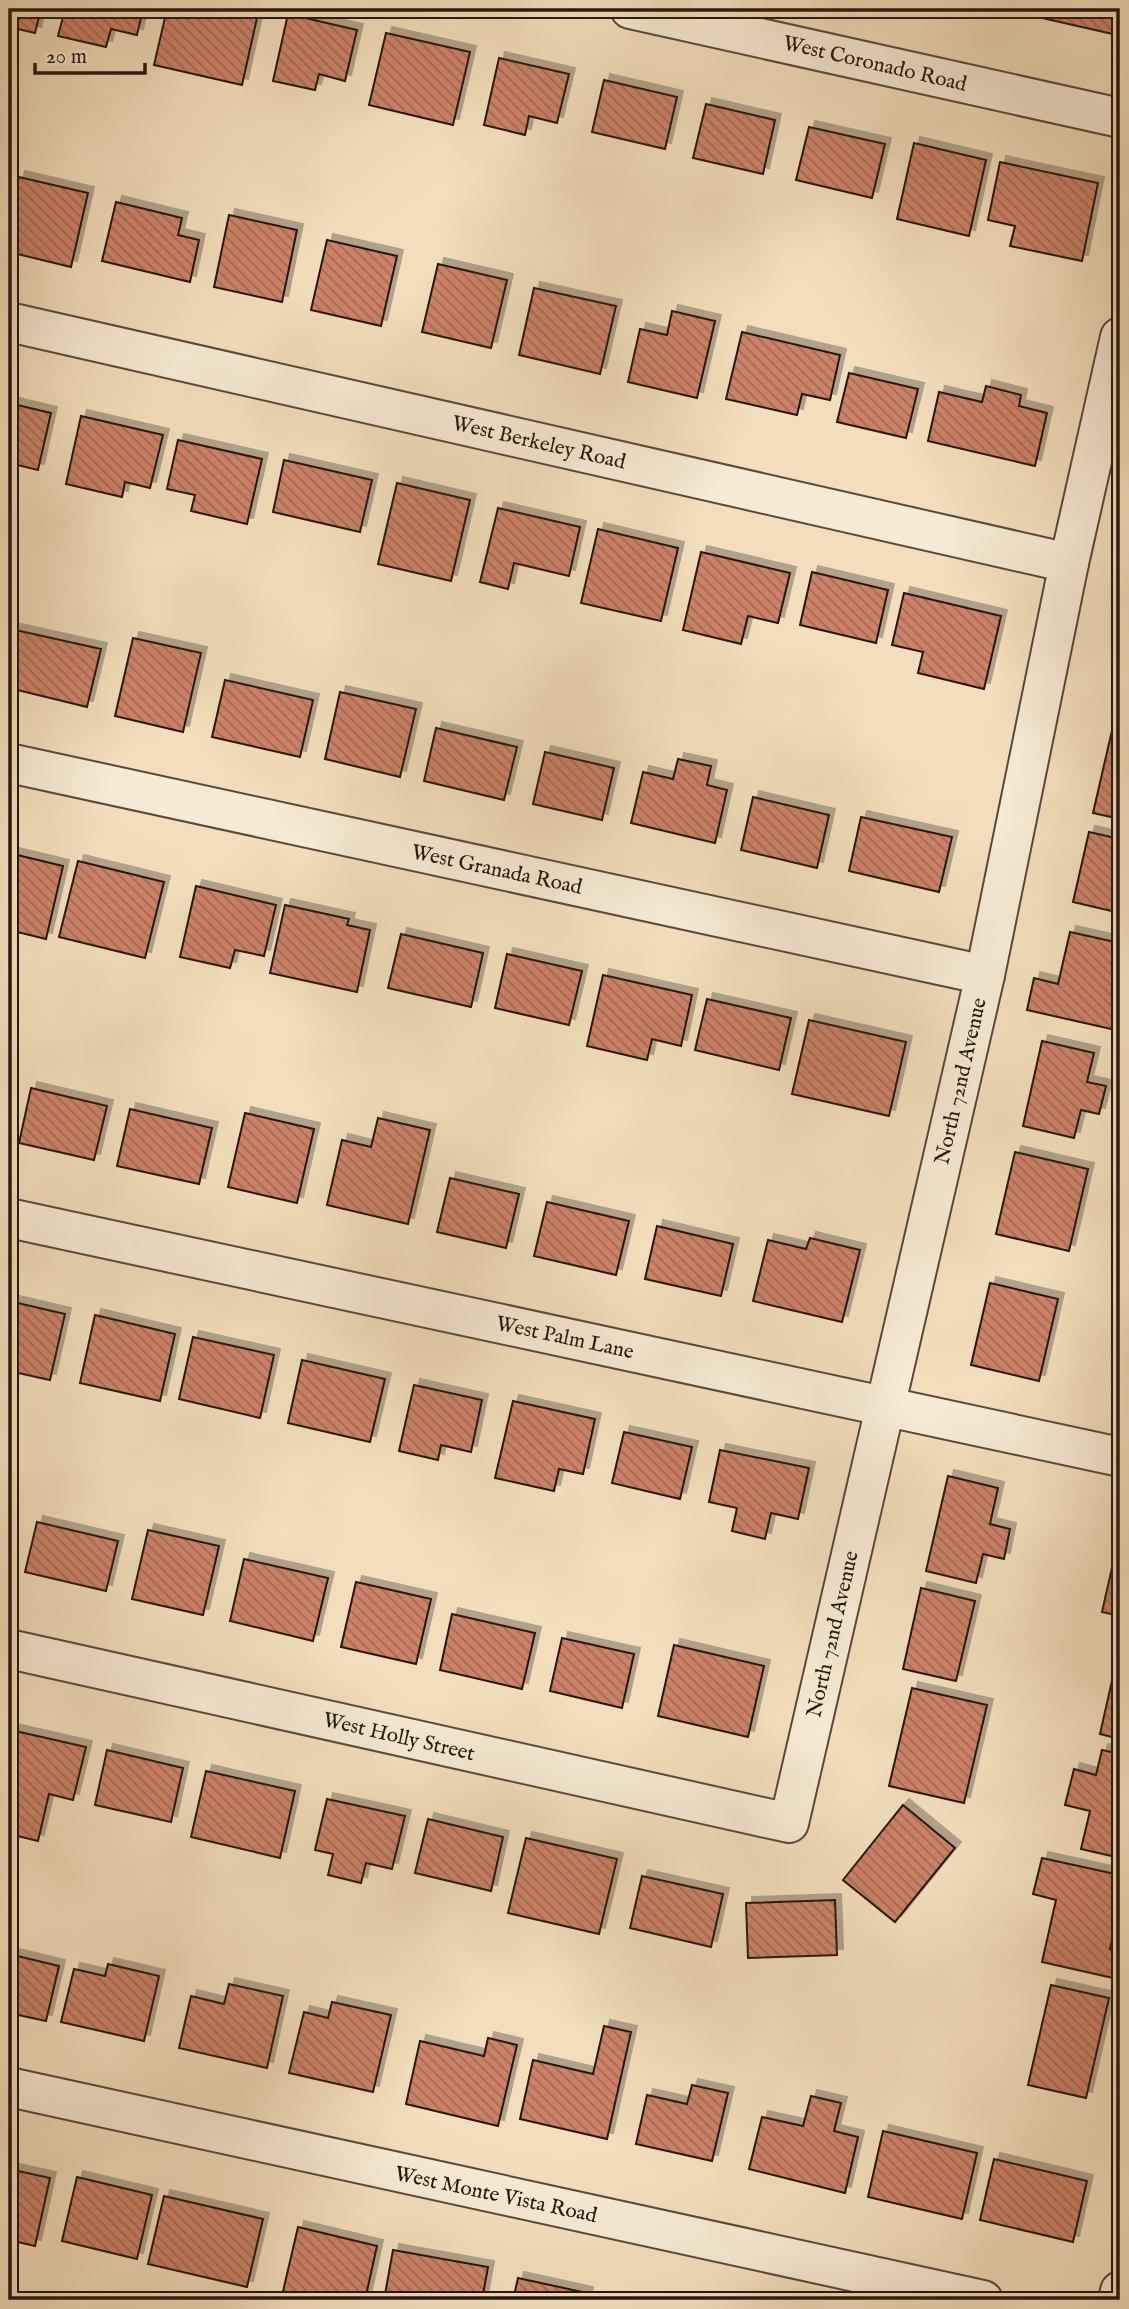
<svg xmlns="http://www.w3.org/2000/svg" width="1129" height="2309" font-family="'IM FELL English',serif">
  <defs>
    <pattern id="building-back-hatch" width="6" height="6" patternUnits="userSpaceOnUse" patternTransform="scale(1.75)"><rect width="6" height="6" fill="#cc8269"/><path d="M-1 5l2 2M0 0l6 6M5-1l2 2" fill="none" stroke="#a56955"/></pattern>
    <filter id="shadow"><feDropShadow dx="6" dy="-6" stdDeviation="0" flood-color="#0004"/></filter>
  </defs>
  <rect width="100%" height="100%" fill="#f2debd"/>
  <filter id="stains"><feTurbulence type="fractalNoise" baseFrequency=".00286" numOctaves="4"/><feColorMatrix values="0 0 0 0 .2 0 0 0 0 .09 0 0 0 0 .02 0 0 0 .5 -.17"/></filter>
  <radialGradient id="worn" r=".72"><stop offset=".6" stop-color="#630" stop-opacity="0"/><stop offset="1" stop-color="#630" stop-opacity=".3"/></radialGradient>
  <g fill="url(#building-back-hatch)" stroke="#25170f" stroke-width="2" filter="url(#shadow)">
    <polygon points="9,9 41,9 35,33 9,27"/>
    <polygon points="65,9 143,9 137,35 111,29 106,47 58,36"/>
    <polygon points="167,9 259,9 242,85 154,65"/>
    <polygon points="1031,9 1120,9 1120,21 1117,35 1029,15"/>
    <polygon points="288,14 357,30 345,81 319,74 315,90 273,81"/>
    <polygon points="386,33 470,52 453,125 369,105"/>
    <polygon points="499,58 569,74 557,123 529,116 525,135 484,125"/>
    <polygon points="604,80 677,97 665,149 592,132"/>
    <polygon points="706,104 775,120 763,174 693,158"/>
    <polygon points="809,127 885,144 872,198 796,180"/>
    <polygon points="914,143 986,160 969,236 897,219"/>
    <polygon points="1000,162 1098,183 1082,261 1010,246 1015,226 988,220"/>
    <polygon points="19,177 88,193 71,267 9,252 9,221"/>
    <polygon points="116,202 182,218 178,235 199,240 190,282 102,261"/>
    <polygon points="229,215 297,230 282,302 214,287"/>
    <polygon points="327,240 397,256 381,326 311,310"/>
    <polygon points="438,264 507,280 491,348 422,332"/>
    <polygon points="534,288 616,306 600,374 519,355"/>
    <polygon points="672,311 715,321 697,398 628,382 640,329 667,335"/>
    <polygon points="742,332 840,355 830,400 802,394 797,415 726,399"/>
    <polygon points="849,373 918,389 906,438 837,422"/>
    <polygon points="986,386 1021,395 1019,406 1047,413 1035,466 928,441 939,392 982,402"/>
    <polygon points="9,403 51,413 38,470 9,463"/>
    <polygon points="81,416 163,435 150,488 125,482 122,497 66,484"/>
    <polygon points="178,440 262,459 247,524 191,511 195,495 167,489"/>
    <polygon points="284,460 372,480 360,532 273,512"/>
    <polygon points="397,483 470,500 451,581 378,564"/>
    <polygon points="498,508 580,527 569,576 514,563 508,589 480,582"/>
    <polygon points="598,529 678,548 661,621 581,603"/>
    <polygon points="701,552 790,573 778,623 748,616 741,644 683,630"/>
    <polygon points="812,572 888,590 876,643 800,625"/>
    <polygon points="904,593 1001,616 984,689 918,673 923,652 892,645"/>
    <polygon points="11,629 101,649 87,707 9,688 9,640"/>
    <polygon points="133,638 201,653 183,732 115,716"/>
    <polygon points="225,680 313,700 300,757 212,737"/>
    <polygon points="340,692 416,709 400,777 325,759"/>
    <polygon points="1113,726 1120,727 1120,819 1093,813"/>
    <polygon points="436,728 517,747 504,800 424,781"/>
    <polygon points="545,752 614,768 602,820 533,804"/>
    <polygon points="678,759 711,766 707,785 727,790 715,843 631,823 643,772 673,779"/>
    <polygon points="753,797 829,815 817,868 741,850"/>
    <polygon points="861,817 952,837 939,892 849,871"/>
    <polygon points="1089,832 1120,839 1120,913 1073,902"/>
    <polygon points="9,853 63,866 46,939 9,930"/>
    <polygon points="78,861 164,882 145,958 59,937"/>
    <polygon points="196,886 276,905 264,956 235,950 230,968 180,957"/>
    <polygon points="285,905 349,919 347,925 370,930 357,992 270,973"/>
    <polygon points="1070,932 1120,943 1120,1031 1027,1010 1034,978 1058,984"/>
    <polygon points="401,934 483,953 471,1007 388,988"/>
    <polygon points="507,954 582,971 569,1025 495,1008"/>
    <polygon points="603,975 692,995 681,1046 652,1039 647,1060 587,1046"/>
    <polygon points="707,999 791,1018 779,1070 695,1050"/>
    <polygon points="809,1020 906,1042 889,1116 792,1094"/>
    <polygon points="1042,1041 1094,1053 1087,1082 1106,1086 1099,1114 1081,1110 1074,1138 1023,1126"/>
    <polygon points="31,1088 107,1106 94,1160 19,1143"/>
    <polygon points="130,1109 212,1128 199,1184 117,1166"/>
    <polygon points="245,1113 314,1129 297,1203 228,1187"/>
    <polygon points="378,1118 430,1130 408,1224 327,1205 342,1140 371,1147"/>
    <polygon points="1015,1152 1088,1169 1069,1251 996,1234"/>
    <polygon points="450,1178 519,1194 506,1248 437,1232"/>
    <polygon points="547,1202 629,1221 616,1275 534,1256"/>
    <polygon points="657,1226 733,1244 721,1296 645,1279"/>
    <polygon points="810,1238 860,1250 842,1322 753,1301 768,1240 806,1249"/>
    <polygon points="990,1283 1058,1299 1039,1381 971,1365"/>
    <polygon points="9,1301 65,1314 50,1380 9,1371"/>
    <polygon points="95,1315 175,1334 160,1401 80,1383"/>
    <polygon points="193,1337 274,1355 260,1418 179,1399"/>
    <polygon points="302,1360 385,1379 370,1442 288,1423"/>
    <polygon points="414,1385 482,1400 471,1452 441,1445 438,1460 399,1451"/>
    <polygon points="513,1401 595,1419 583,1474 559,1469 554,1491 495,1478"/>
    <polygon points="624,1432 692,1447 680,1499 612,1483"/>
    <polygon points="720,1450 809,1468 798,1519 771,1513 765,1539 732,1531 737,1508 709,1502"/>
    <polygon points="948,1476 998,1488 990,1524 1010,1529 1004,1559 983,1554 976,1583 926,1571"/>
    <polygon points="37,1522 118,1541 106,1591 25,1572"/>
    <polygon points="148,1530 219,1546 203,1615 132,1599"/>
    <polygon points="244,1559 328,1578 313,1641 230,1621"/>
    <polygon points="1113,1563 1120,1564 1120,1616 1102,1612"/>
    <polygon points="356,1582 431,1599 416,1664 341,1647"/>
    <polygon points="921,1588 975,1601 956,1681 903,1669"/>
    <polygon points="452,1614 535,1633 522,1689 440,1670"/>
    <polygon points="562,1638 634,1654 622,1708 550,1691"/>
    <polygon points="674,1645 764,1666 748,1737 658,1716"/>
    <polygon points="1120,1645 1120,1739 1100,1734"/>
    <polygon points="912,1688 987,1705 964,1803 889,1786"/>
    <polygon points="11,1730 86,1747 73,1800 49,1794 38,1841 9,1834 9,1740"/>
    <polygon points="107,1750 183,1768 171,1822 95,1805"/>
    <polygon points="1102,1750 1120,1754 1120,1858 1081,1849 1090,1811 1065,1805 1074,1769 1096,1775"/>
    <polygon points="206,1771 295,1791 280,1858 191,1837"/>
    <polygon points="327,1799 405,1816 392,1869 366,1863 361,1883 328,1875 333,1854 315,1850"/>
    <polygon points="903,1805 955,1848 895,1922 843,1880"/>
    <polygon points="428,1819 503,1837 491,1891 415,1873"/>
    <polygon points="526,1838 617,1859 599,1934 508,1913"/>
    <polygon points="1042,1858 1120,1875 1120,1906 1110,1949 1119,1951 1113,1978 1042,1962 1056,1900 1033,1894"/>
    <polygon points="642,1876 723,1894 711,1947 630,1928"/>
    <polygon points="835,1900 837,1955 748,1958 746,1903"/>
    <polygon points="9,1954 59,1966 46,2021 9,2013"/>
    <polygon points="108,1964 159,1976 144,2041 61,2022 74,1969 105,1976"/>
    <polygon points="229,1984 283,1996 267,2068 179,2048 191,1996 224,2004"/>
    <polygon points="1051,1985 1109,1998 1086,2098 1028,2085"/>
    <polygon points="332,2002 391,2015 373,2092 289,2073 304,2012 328,2018"/>
    <polygon points="604,2026 631,2032 607,2139 520,2119 533,2060 593,2074"/>
    <polygon points="488,2038 517,2045 498,2126 406,2104 420,2041 484,2056"/>
    <polygon points="692,2085 728,2093 712,2161 636,2144 647,2095 687,2104"/>
    <polygon points="811,2096 841,2103 834,2131 858,2137 845,2193 749,2169 762,2117 803,2126"/>
    <polygon points="883,2131 977,2153 962,2219 868,2197"/>
    <polygon points="994,2159 1087,2181 1073,2242 980,2220"/>
    <polygon points="9,2169 50,2178 35,2246 9,2240"/>
    <polygon points="77,2177 152,2195 137,2259 62,2241"/>
    <polygon points="164,2196 263,2219 247,2287 148,2264"/>
    <polygon points="298,2227 377,2246 365,2300 281,2300"/>
    <polygon points="393,2250 488,2267 482,2300 384,2300"/>
    <polygon points="518,2278 587,2293 586,2300 513,2300"/>
  </g>
  <g fill="none" stroke-linecap="round" stroke-linejoin="round">
    <defs>
      <g id="street">
        <polyline points="630,9 1120,118"/>
        <polyline points="9,322 1069,563"/>
        <polyline points="9,763 985,975"/>
        <polyline points="9,1218 1120,1457"/>
        <polyline points="9,1649 789,1823 985,975 1069,563 1120,337"/>
        <polyline points="9,2087 983,2300"/>
        <polyline points="1118,2300 1120,2291"/>
      </g>
    </defs>
    <use href="#street" stroke="#58493a" stroke-width="42"/>
    <use href="#street" stroke="#f7ead4" stroke-width="38"/>
  </g>
  <g text-anchor="middle" stroke-width="6" stroke-linejoin="round" paint-order="stroke">
    <g font-size="21" fill="#25170f" stroke="#f7ead4">
      <text transform="translate(875 63) rotate(13)" y="7">West Coronado Road</text>
      <text transform="translate(539 442) rotate(13)" y="7">West Berkeley Road</text>
      <text transform="translate(497 869) rotate(12)" y="7">West Granada Road</text>
      <text transform="translate(960 1081) rotate(-77)" y="7">North 72nd Avenue</text>
      <text transform="translate(565 1337) rotate(12)" y="7">West Palm Lane</text>
      <text transform="translate(832 1634) rotate(-77)" y="7">North 72nd Avenue</text>
      <text transform="translate(399 1736) rotate(13)" y="7">West Holly Street</text>
      <text transform="translate(496 2194) rotate(12)" y="7">West Monte Vista Road</text>
    </g>
  </g>
  <rect width="1129" height="2309" fill="none" stroke="#f2debd" stroke-width="35"/>
  <rect x="10" y="10" width="1108" height="2288" fill="none" stroke="#25170f" stroke-width="3.5"/>
  <rect x="18" y="18" width="1094" height="2274" fill="none" stroke="#25170f" stroke-width="2"/>
  <path d="M35 63v10h110v-10" fill="none" stroke="#25170f" stroke-width="3.5"/>
  <text x="46" y="63" font-size="21" fill="#25170f" stroke="#f7ead4" stroke-width="5" paint-order="stroke">20 m</text>
  <rect width="100%" height="100%" filter="url(#stains)"/>
  <rect width="100%" height="100%" fill="url(#worn)"/>
</svg>
